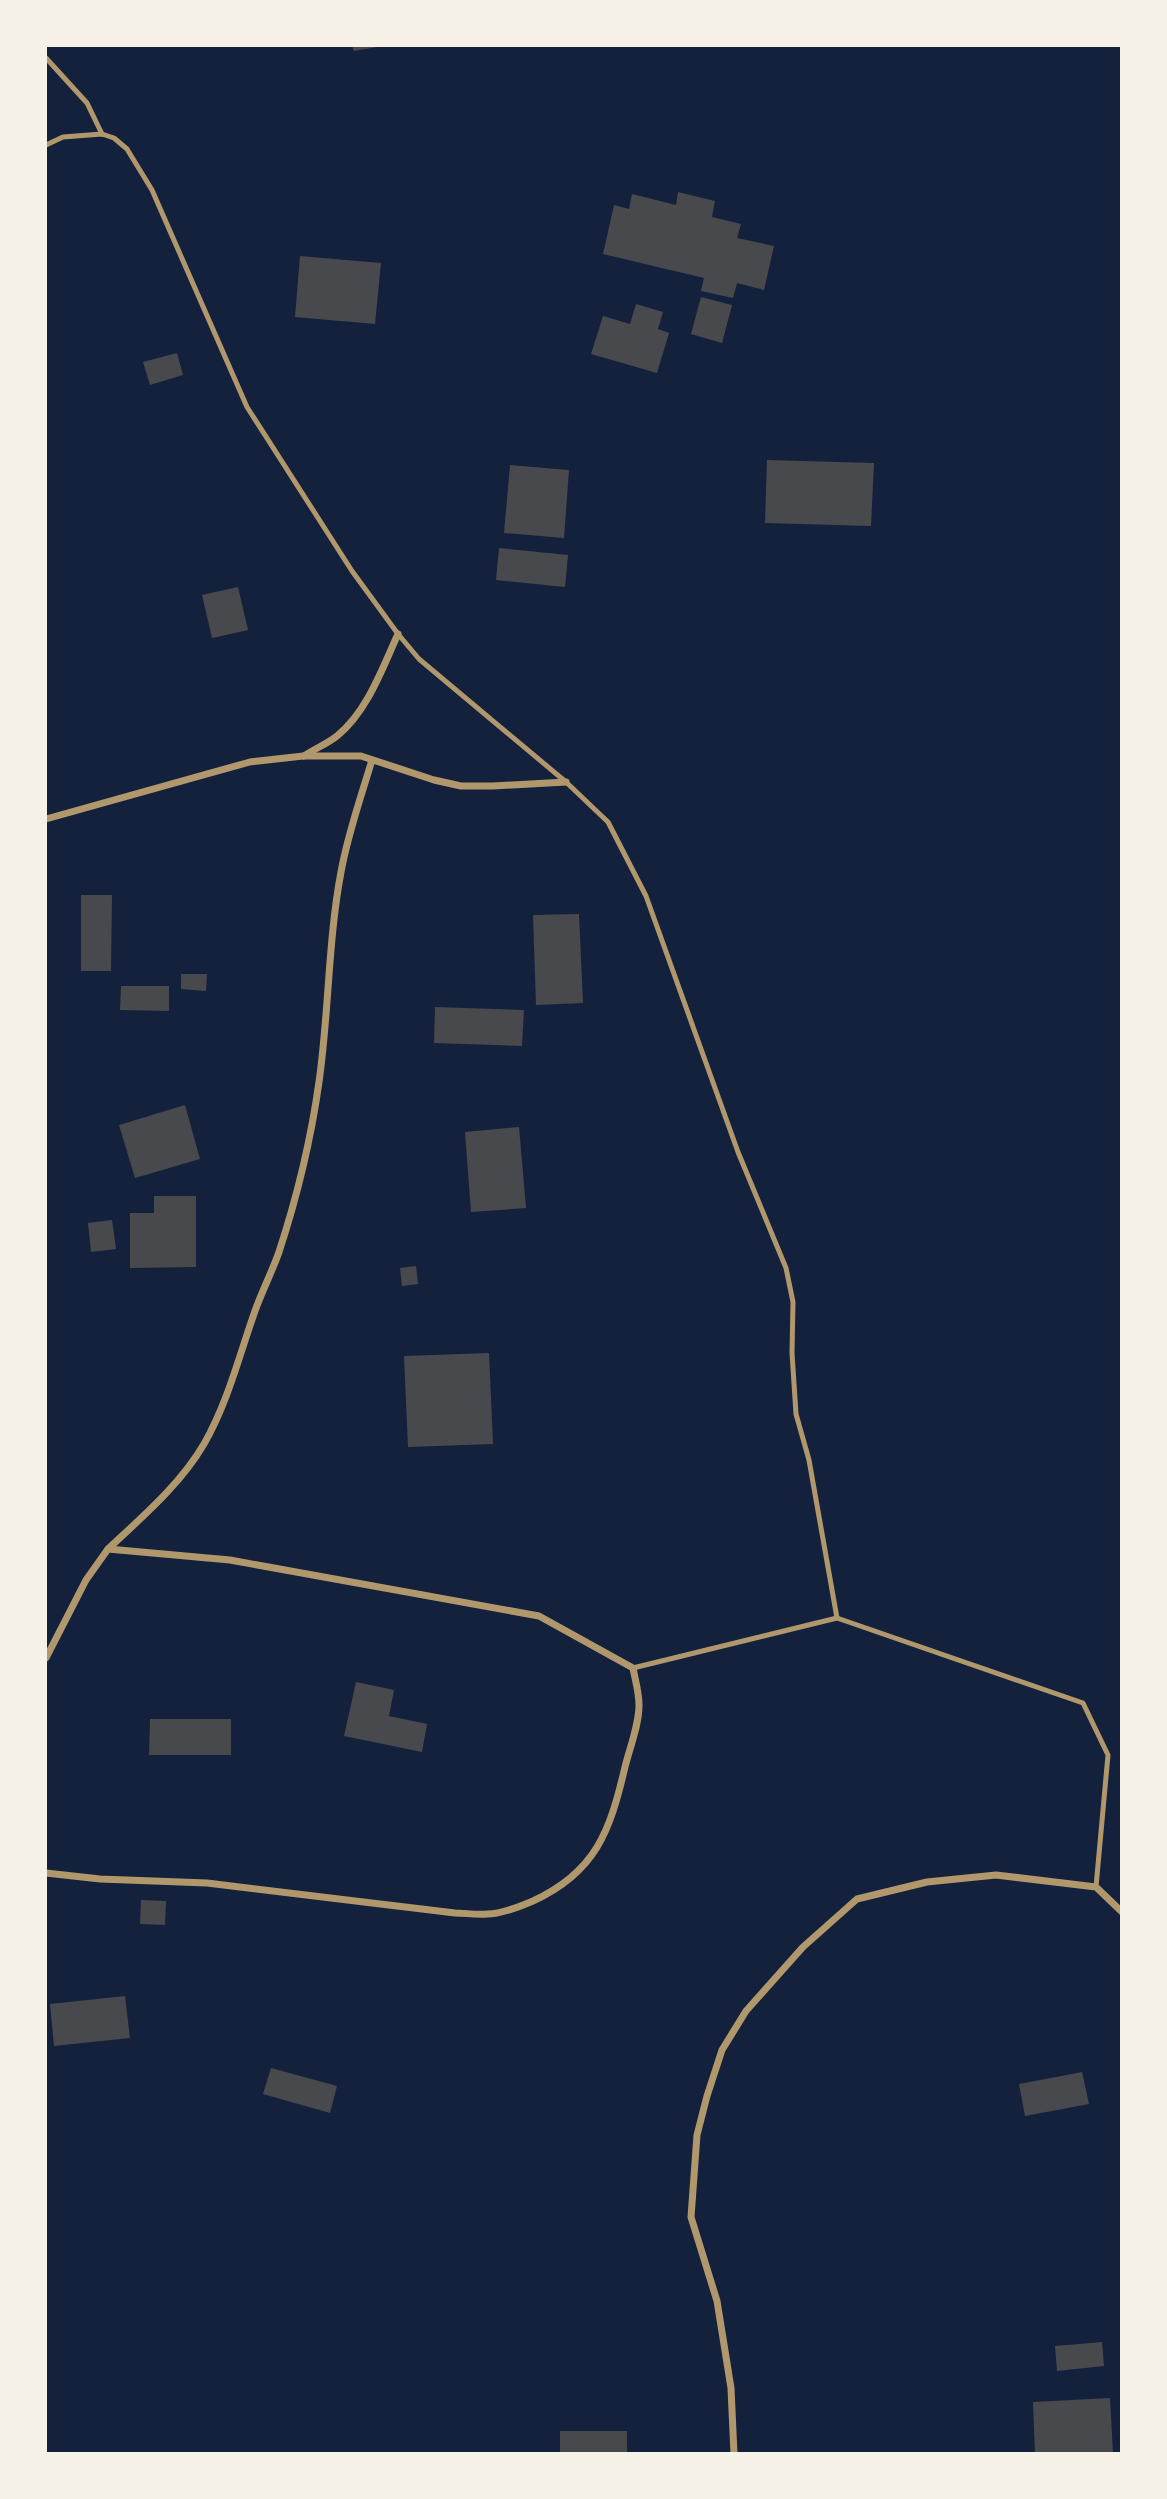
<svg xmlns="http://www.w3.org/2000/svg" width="1167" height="2499" font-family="Arial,sans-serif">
  <rect width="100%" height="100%" fill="#14213d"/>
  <g fill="#48494c">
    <polygon points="352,46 377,46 377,47 354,51"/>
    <polygon points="678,192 715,201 712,217 741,224 737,238 774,246 764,290 737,283 733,298 701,291 704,278 603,254 614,205 629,209 632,194 676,205"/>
    <polygon points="300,256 381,263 375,324 295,317"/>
    <polygon points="701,297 732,305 722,343 691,334"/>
    <polygon points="636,304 663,312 658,329 669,333 657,373 591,354 603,316 630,324"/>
    <polygon points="177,353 183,375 150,385 143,362"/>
    <polygon points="767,460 874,463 871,526 765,523"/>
    <polygon points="510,465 569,470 564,538 504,533"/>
    <polygon points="499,548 568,555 565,587 496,580"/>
    <polygon points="238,587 248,630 212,638 202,595"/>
    <polygon points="81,895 112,895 111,971 81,971"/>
    <polygon points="579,914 583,1003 536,1005 533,915"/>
    <polygon points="181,974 207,974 206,991 181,989"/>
    <polygon points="121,986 169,986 169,1011 120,1010"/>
    <polygon points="435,1007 524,1010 522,1046 434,1043"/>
    <polygon points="185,1105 200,1159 135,1178 119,1125"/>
    <polygon points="519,1127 526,1208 471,1212 465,1132"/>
    <polygon points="154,1196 196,1196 196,1267 130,1268 130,1213 154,1213"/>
    <polygon points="112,1220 116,1249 91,1252 88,1223"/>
    <polygon points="416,1266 418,1284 402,1286 400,1268"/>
    <polygon points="489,1353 493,1444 408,1447 404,1356"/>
    <polygon points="356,1682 394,1690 389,1716 427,1724 422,1752 344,1736"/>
    <polygon points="150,1719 231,1719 231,1755 149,1755"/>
    <polygon points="141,1900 166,1901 165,1925 140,1924"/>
    <polygon points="125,1996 130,2038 54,2046 50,2004"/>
    <polygon points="271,2068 337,2086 330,2113 263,2094"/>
    <polygon points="1082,2072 1089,2104 1025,2116 1019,2084"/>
    <polygon points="1102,2342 1104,2366 1057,2371 1055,2346"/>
    <polygon points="1110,2398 1113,2454 1035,2454 1033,2402"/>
    <rect x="560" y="2431" width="67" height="23"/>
  </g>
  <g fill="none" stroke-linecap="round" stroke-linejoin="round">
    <g stroke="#b1986c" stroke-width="5">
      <polyline points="46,58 87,103 102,134"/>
      <polyline points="46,145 63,137 102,134 114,138 127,149 152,190 247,407 352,571 398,634 419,659 566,782 608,822 646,896 738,1152 786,1268 793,1302 792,1353 796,1414 809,1460 837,1618 1083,1703 1108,1755 1096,1887"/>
      <polyline points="633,1668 837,1618"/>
    </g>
    <g stroke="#b1986c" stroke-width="7">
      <path d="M304 756C314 749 327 744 337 736 367 712 382 669 398 634"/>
      <polyline points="46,819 250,762 303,756 361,756 434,780 461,786 493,786 566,782"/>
      <path d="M108 1549C142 1517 180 1485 204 1444 228 1402 239 1356 255 1311 262 1291 272 1272 279 1252 297 1197 311 1139 319 1082 329 1012 328 941 341 872 348 833 361 797 372 760"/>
      <path d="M46 1658 86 1580 108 1549 230 1560 539 1616 633 1668C635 1679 639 1692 639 1705 639 1725 630 1747 625 1767 610 1831 596 1872 533 1901 519 1907 502 1914 487 1914 476 1915 465 1913 455 1913L207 1883 100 1879 46 1873"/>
      <polyline points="734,2454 731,2388 717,2301 691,2217 697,2135 707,2096 722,2050 746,2011 803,1947 857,1899 927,1882 996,1875 1096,1887 1122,1912"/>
    </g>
  </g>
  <rect width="1167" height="2499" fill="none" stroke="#f6f1e7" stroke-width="94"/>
</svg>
